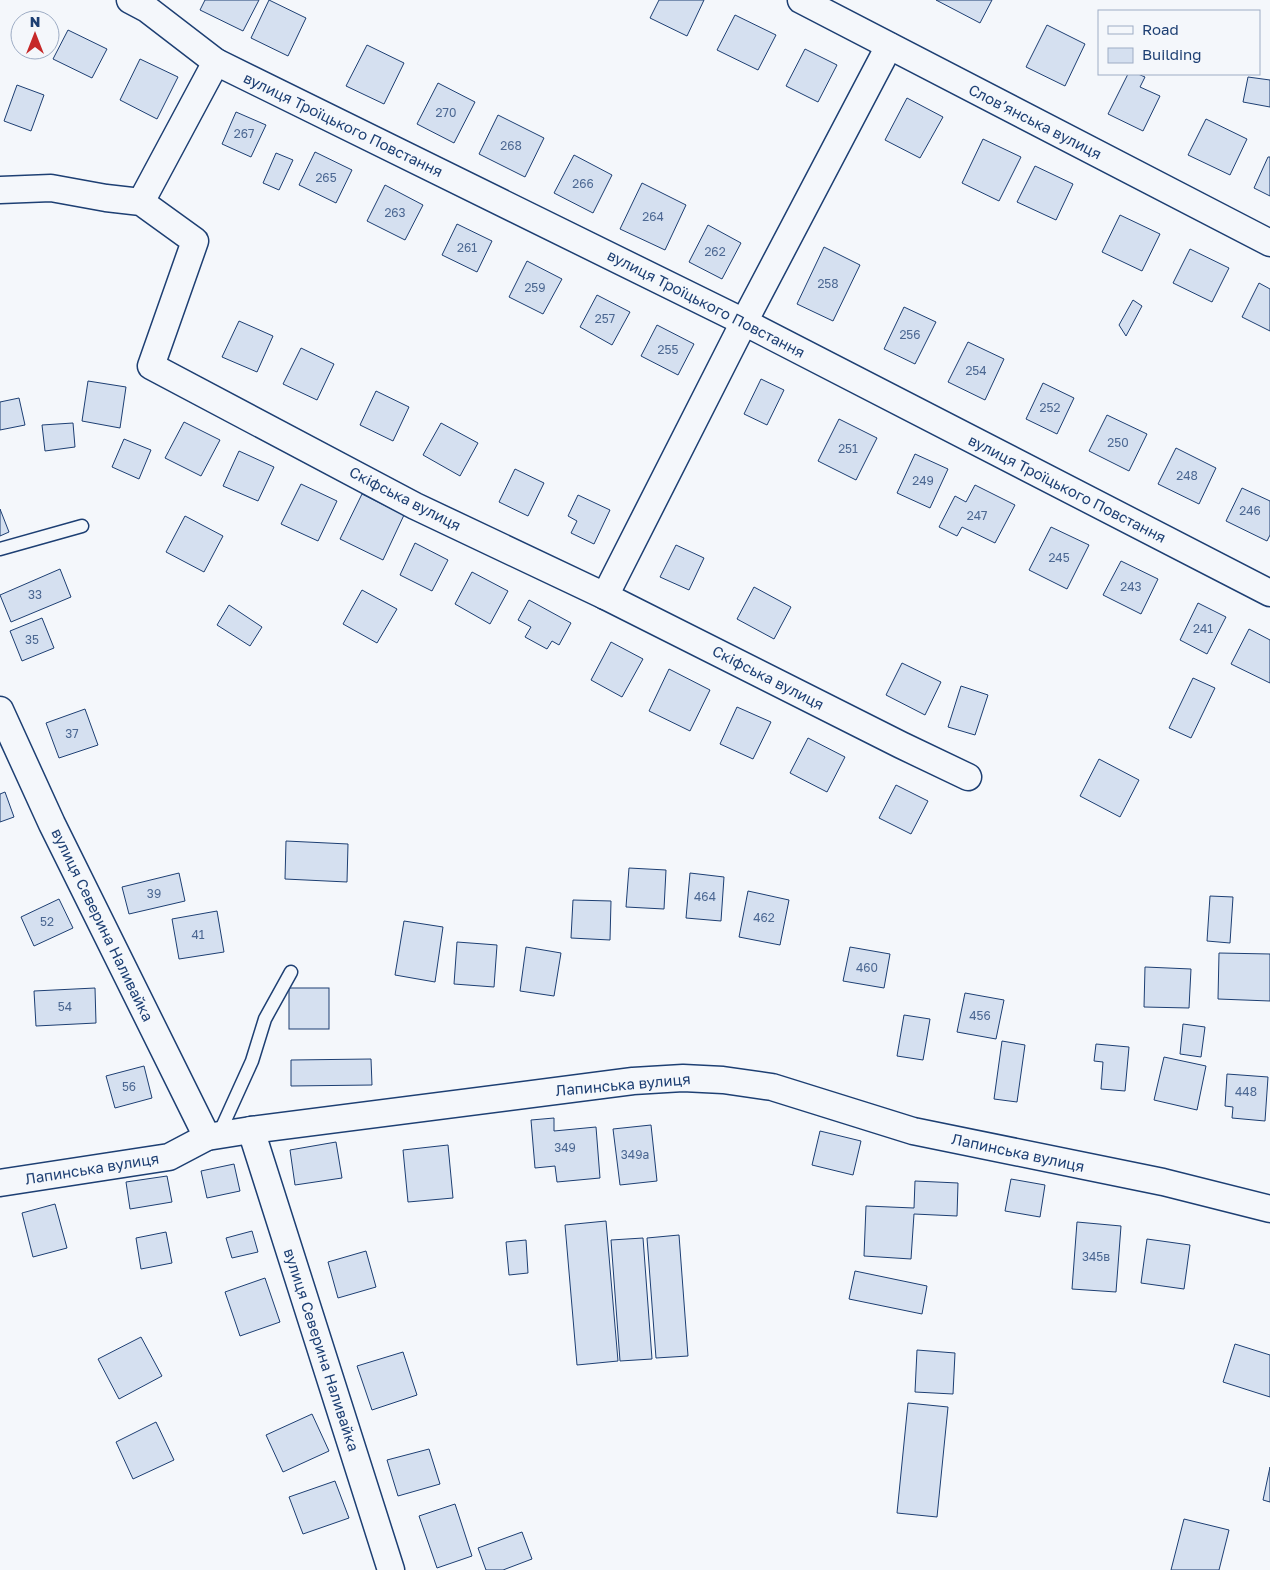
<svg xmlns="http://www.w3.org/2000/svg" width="1270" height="1570" font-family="'Golos Text',sans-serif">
  <rect width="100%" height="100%" fill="#f4f7fb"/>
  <g fill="#d5e0f0" stroke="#1d3f73">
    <polygon points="205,0 259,0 243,31 200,10"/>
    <polygon points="269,0 306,18 288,56 251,38"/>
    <polygon points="659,0 704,0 687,36 650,18"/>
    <polygon points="936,0 992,0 980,23"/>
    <polygon points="735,15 776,35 758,70 717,50"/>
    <polygon points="1047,25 1085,44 1065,86 1026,67"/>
    <polygon points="68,30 107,49 92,78 53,59"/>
    <polygon points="367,45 404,63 384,104 346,86"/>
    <polygon points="805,49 837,65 818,102 786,86"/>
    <polygon points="140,59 178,77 157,119 120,100"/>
    <polygon points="1128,74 1138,74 1145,77 1140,87 1160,96 1143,131 1108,114"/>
    <polygon points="1248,77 1270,80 1270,107 1243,102"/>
    <polygon points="438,83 475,102 454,143 417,124"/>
    <polygon points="17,85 44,95 31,131 4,121"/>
    <polygon points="907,98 943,117 920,158 885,140"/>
    <polygon points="236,112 266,125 251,157 222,144"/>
    <polygon points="498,115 544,138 525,177 479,154"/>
    <polygon points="1206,119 1247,139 1230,175 1188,155"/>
    <polygon points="983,139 1021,157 999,201 962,183"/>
    <polygon points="315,152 352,170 336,203 299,185"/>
    <polygon points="276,153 293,160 279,190 263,183"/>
    <polygon points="574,155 612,175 593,213 554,193"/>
    <polygon points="1268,157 1270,157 1270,196 1254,188"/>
    <polygon points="1035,166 1073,184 1056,220 1017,202"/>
    <polygon points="642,183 686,205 665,250 620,229"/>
    <polygon points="385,185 423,205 405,240 367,221"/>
    <polygon points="1120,215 1160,234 1142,271 1102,252"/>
    <polygon points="457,224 492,241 477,272 442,255"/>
    <polygon points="708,225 741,243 722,279 689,262"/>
    <polygon points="824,247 860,265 833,321 797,304"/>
    <polygon points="1190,249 1229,268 1212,302 1173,283"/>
    <polygon points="527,261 562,279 543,314 509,297"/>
    <polygon points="1259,283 1270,289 1270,331 1242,317"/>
    <polygon points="597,295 630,312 612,345 580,327"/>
    <polygon points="1133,300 1142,306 1126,336 1119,325"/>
    <polygon points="904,307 936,322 915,364 884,349"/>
    <polygon points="239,321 273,336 257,372 222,357"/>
    <polygon points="657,325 694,344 678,375 641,356"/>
    <polygon points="968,342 1004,359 985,400 948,382"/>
    <polygon points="301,348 334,364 317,400 283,384"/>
    <polygon points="761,379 784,390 767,425 744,414"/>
    <polygon points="88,381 126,387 120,428 82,421"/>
    <polygon points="1043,383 1074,398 1057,434 1026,419"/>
    <polygon points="376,391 409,407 393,441 360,425"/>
    <polygon points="19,398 25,425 0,430 0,402"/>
    <polygon points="1107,415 1147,434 1129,471 1089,451"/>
    <polygon points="839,419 877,438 856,480 818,461"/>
    <polygon points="184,422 220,440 201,476 165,458"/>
    <polygon points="73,423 75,447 45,451 42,425"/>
    <polygon points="441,423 478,443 460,476 423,455"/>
    <polygon points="124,439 151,450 139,479 112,467"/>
    <polygon points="1176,448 1216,468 1199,504 1158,484"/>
    <polygon points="239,451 274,467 258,501 223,486"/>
    <polygon points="915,454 948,469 930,508 897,493"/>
    <polygon points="515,469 544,483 528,516 499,502"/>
    <polygon points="301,484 337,501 318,541 281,524"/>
    <polygon points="975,485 1015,505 995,543 962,527 957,536 939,527 955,496 966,502"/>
    <polygon points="1242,488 1270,501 1270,535 1267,541 1226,521"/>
    <polygon points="362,494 404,515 383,560 340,539"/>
    <polygon points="578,495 610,510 594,544 571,533 577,521 568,516"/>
    <polygon points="0,509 9,532 0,536"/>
    <polygon points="185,516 223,536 204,572 166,552"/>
    <polygon points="1051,527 1089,545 1067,589 1029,570"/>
    <polygon points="415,543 448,560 432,591 400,575"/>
    <polygon points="676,545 704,558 689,590 660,577"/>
    <polygon points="1121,561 1158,579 1141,614 1103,595"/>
    <polygon points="60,569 71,597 11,622 0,595"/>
    <polygon points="472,572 508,591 490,624 455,604"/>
    <polygon points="754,587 791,607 774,639 737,619"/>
    <polygon points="362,590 397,609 377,643 343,624"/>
    <polygon points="529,600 571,623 559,645 552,641 547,649 525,637 531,627 518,620"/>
    <polygon points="1198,603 1226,617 1207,654 1180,640"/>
    <polygon points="229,605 262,627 250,646 217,625"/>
    <polygon points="42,618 54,648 22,661 10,631"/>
    <polygon points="1249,629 1270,640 1270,683 1231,664"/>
    <polygon points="611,642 643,659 622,697 591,680"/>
    <polygon points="902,663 941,682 925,715 886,695"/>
    <polygon points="669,669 710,690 690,731 649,711"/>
    <polygon points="1193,678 1215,688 1191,738 1169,728"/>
    <polygon points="961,686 988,695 975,735 948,727"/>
    <polygon points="737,707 771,722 753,759 720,744"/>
    <polygon points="85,709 98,745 59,758 46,723"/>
    <polygon points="808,738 845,757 827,792 790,773"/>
    <polygon points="1099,759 1139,780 1120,817 1080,796"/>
    <polygon points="896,785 928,801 911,834 879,818"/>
    <polygon points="5,792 14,817 0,822 0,794"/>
    <polygon points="286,841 348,844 347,882 285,879"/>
    <polygon points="629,868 666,870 664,909 626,907"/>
    <polygon points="179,873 185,901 129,914 122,887"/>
    <polygon points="690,873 724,877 721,921 686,918"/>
    <polygon points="748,891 789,900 780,945 739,937"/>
    <polygon points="1210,896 1233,897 1230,943 1207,941"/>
    <polygon points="59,899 73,928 34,946 21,917"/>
    <polygon points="573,900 611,901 610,940 571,938"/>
    <polygon points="217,911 224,952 179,959 172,919"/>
    <polygon points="404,921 443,927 435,982 395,975"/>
    <polygon points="457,942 497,945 494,987 454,984"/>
    <polygon points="526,947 561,953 554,996 520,991"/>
    <polygon points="850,947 890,954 884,988 843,981"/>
    <polygon points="1219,953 1270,954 1270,1001 1218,999"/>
    <polygon points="1145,967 1191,969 1189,1008 1144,1007"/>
    <polygon points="95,988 96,1023 36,1026 34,991"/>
    <rect x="289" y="988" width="40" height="41"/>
    <polygon points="965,993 1004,1000 996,1039 957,1032"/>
    <polygon points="904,1015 930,1019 923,1060 897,1056"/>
    <polygon points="1183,1024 1205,1027 1201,1057 1180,1054"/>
    <polygon points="1002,1041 1025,1045 1017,1102 994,1099"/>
    <polygon points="1096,1044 1129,1047 1125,1091 1101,1089 1103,1062 1094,1061"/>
    <polygon points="1164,1057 1206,1066 1197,1110 1154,1100"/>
    <polygon points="371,1059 372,1085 291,1086 291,1060"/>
    <polygon points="144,1066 152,1098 115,1108 106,1076"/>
    <polygon points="1227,1074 1268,1077 1265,1121 1232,1118 1233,1107 1225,1106"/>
    <polygon points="554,1118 554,1131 596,1127 600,1178 557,1182 555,1166 535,1168 531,1120"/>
    <polygon points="651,1125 657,1181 620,1185 613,1129"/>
    <polygon points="820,1131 861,1141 853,1175 812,1165"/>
    <polygon points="336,1142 342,1178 295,1185 290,1150"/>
    <polygon points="448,1145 453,1198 408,1202 403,1150"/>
    <polygon points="234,1164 240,1191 207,1198 201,1171"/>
    <polygon points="167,1176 172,1202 130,1209 126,1182"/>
    <polygon points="1011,1179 1045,1185 1040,1217 1005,1211"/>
    <polygon points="915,1181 958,1183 957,1216 914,1214 911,1259 864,1256 866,1206 914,1208"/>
    <polygon points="55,1204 67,1248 33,1257 22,1213"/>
    <polygon points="606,1221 618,1361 577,1365 565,1225"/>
    <polygon points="1077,1222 1121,1226 1116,1292 1072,1289"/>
    <polygon points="252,1231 258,1252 232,1258 226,1238"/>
    <polygon points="166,1232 172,1263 141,1269 136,1238"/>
    <polygon points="679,1235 688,1356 656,1358 647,1238"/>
    <polygon points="643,1238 652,1359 620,1361 611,1240"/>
    <polygon points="1147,1239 1190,1245 1184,1289 1141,1283"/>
    <polygon points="526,1240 528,1273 509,1275 506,1242"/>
    <polygon points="366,1251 376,1287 338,1298 328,1262"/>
    <polygon points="855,1271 927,1286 922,1314 849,1299"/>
    <polygon points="265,1278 280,1322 240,1336 225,1292"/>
    <polygon points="141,1337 162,1376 119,1399 98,1359"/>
    <polygon points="1235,1344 1270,1355 1270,1397 1223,1382"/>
    <polygon points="917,1350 955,1353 953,1394 915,1392"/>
    <polygon points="403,1352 417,1395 372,1410 357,1366"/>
    <polygon points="908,1403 948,1407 937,1517 897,1513"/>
    <polygon points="312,1414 329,1451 283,1472 266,1435"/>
    <polygon points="156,1422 174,1460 133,1479 116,1442"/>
    <polygon points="429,1449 440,1484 398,1496 387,1460"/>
    <polygon points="1270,1467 1270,1502 1263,1500"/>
    <polygon points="335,1481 349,1518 303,1534 289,1497"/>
    <polygon points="455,1504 472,1556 437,1568 419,1516"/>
    <polygon points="1184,1519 1229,1530 1219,1570 1171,1570"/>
    <polygon points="522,1532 532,1559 503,1570 486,1570 478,1548"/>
  </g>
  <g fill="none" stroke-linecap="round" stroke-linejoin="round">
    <defs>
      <g id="service">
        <polyline points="0,549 82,526"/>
        <polyline points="218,1136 252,1061 265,1019 291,972"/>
      </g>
      <g id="minor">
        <polyline points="130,0 147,9 216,62 744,322 1270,593"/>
        <polyline points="801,0 1270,243"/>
        <polyline points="0,190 51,188 106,198 141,202 195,241 151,366 415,506 605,596 901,745 968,777"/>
        <polyline points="141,202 216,62"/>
        <polyline points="605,596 744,322 889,46"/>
        <polyline points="0,710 52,824 207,1137"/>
        <polyline points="251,1130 391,1570"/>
        <polyline points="0,1183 169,1157 207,1137 251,1130 633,1081 683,1078 723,1080 772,1087 913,1131 1163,1182 1270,1209"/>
      </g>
    </defs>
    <use href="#service" stroke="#1d3f73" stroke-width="15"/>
    <use href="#minor" stroke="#1d3f73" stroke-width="29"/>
    <use href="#service" stroke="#f4f7fb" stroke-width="12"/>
    <use href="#minor" stroke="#f4f7fb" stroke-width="26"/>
  </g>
  <g text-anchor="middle" stroke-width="4" stroke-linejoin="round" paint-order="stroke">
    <g font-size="12" fill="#4b6792">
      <text x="446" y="117">270</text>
      <text x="244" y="138">267</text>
      <text x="511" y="150">268</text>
      <text x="326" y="182">265</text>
      <text x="583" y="188">266</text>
      <text x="395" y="217">263</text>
      <text x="653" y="221">264</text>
      <text x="467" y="252">261</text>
      <text x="715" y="256">262</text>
      <text x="828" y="288">258</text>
      <text x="535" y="292">259</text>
      <text x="605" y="323">257</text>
      <text x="910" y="339">256</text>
      <text x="668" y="354">255</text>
      <text x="976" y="375">254</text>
      <text x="1050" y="412">252</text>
      <text x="1118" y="447">250</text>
      <text x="848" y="453">251</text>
      <text x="1187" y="480">248</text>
      <text x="923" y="485">249</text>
      <text x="1250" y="515">246</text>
      <text x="977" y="520">247</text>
      <text x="1059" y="562">245</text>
      <text x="1131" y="591">243</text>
      <text x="35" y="599">33</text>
      <text x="1203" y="633">241</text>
      <text x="32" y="644">35</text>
      <text x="72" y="738">37</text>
      <text x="154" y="898">39</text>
      <text x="705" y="901">464</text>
      <text x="764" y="922">462</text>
      <text x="47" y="926">52</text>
      <text x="198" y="939">41</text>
      <text x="867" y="972">460</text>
      <text x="65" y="1011">54</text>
      <text x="980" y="1020">456</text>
      <text x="129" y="1091">56</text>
      <text x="1246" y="1096">448</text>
      <text x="565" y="1152">349</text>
      <text x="635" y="1159">349а</text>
      <text x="1096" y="1261">345в</text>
    </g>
    <g font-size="15" fill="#1d3f73" stroke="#f4f7fb">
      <text transform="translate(1035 122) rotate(27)" y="5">Словʼянська вулиця</text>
      <text transform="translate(343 125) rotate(26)" y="5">вулиця Троїцького Повстання</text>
      <text transform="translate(706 304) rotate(27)" y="5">вулиця Троїцького Повстання</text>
      <text transform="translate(1067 489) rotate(27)" y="5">вулиця Троїцького Повстання</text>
      <text transform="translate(405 499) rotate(27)" y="5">Скіфська вулиця</text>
      <text transform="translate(768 678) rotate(27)" y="5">Скіфська вулиця</text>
      <text transform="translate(102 925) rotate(64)" y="5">вулиця Северина Наливайка</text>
      <text transform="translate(623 1085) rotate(-5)" y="5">Лапинська вулиця</text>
      <text transform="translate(1018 1153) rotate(12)" y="5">Лапинська вулиця</text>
      <text transform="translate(92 1169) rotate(-9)" y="5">Лапинська вулиця</text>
      <text transform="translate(321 1350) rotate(72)" y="5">вулиця Северина Наливайка</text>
    </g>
  </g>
  <rect x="1098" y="10" width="162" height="65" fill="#f4f7fb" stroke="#9eadc5"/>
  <rect x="1108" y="26" width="25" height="8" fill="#f4f7fb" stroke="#9eadc5"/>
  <text x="1142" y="35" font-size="15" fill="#1d3f73">Road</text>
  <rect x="1108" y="48" width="25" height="15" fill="#d5e0f0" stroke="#9eadc5"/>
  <text x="1142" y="60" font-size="15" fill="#1d3f73">Building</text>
  <g transform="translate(35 35)"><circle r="24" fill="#f4f7fb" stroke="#9eadc5"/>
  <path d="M0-4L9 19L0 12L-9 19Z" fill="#c62828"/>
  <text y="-8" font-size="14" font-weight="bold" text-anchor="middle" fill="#1d3f73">N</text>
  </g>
</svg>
